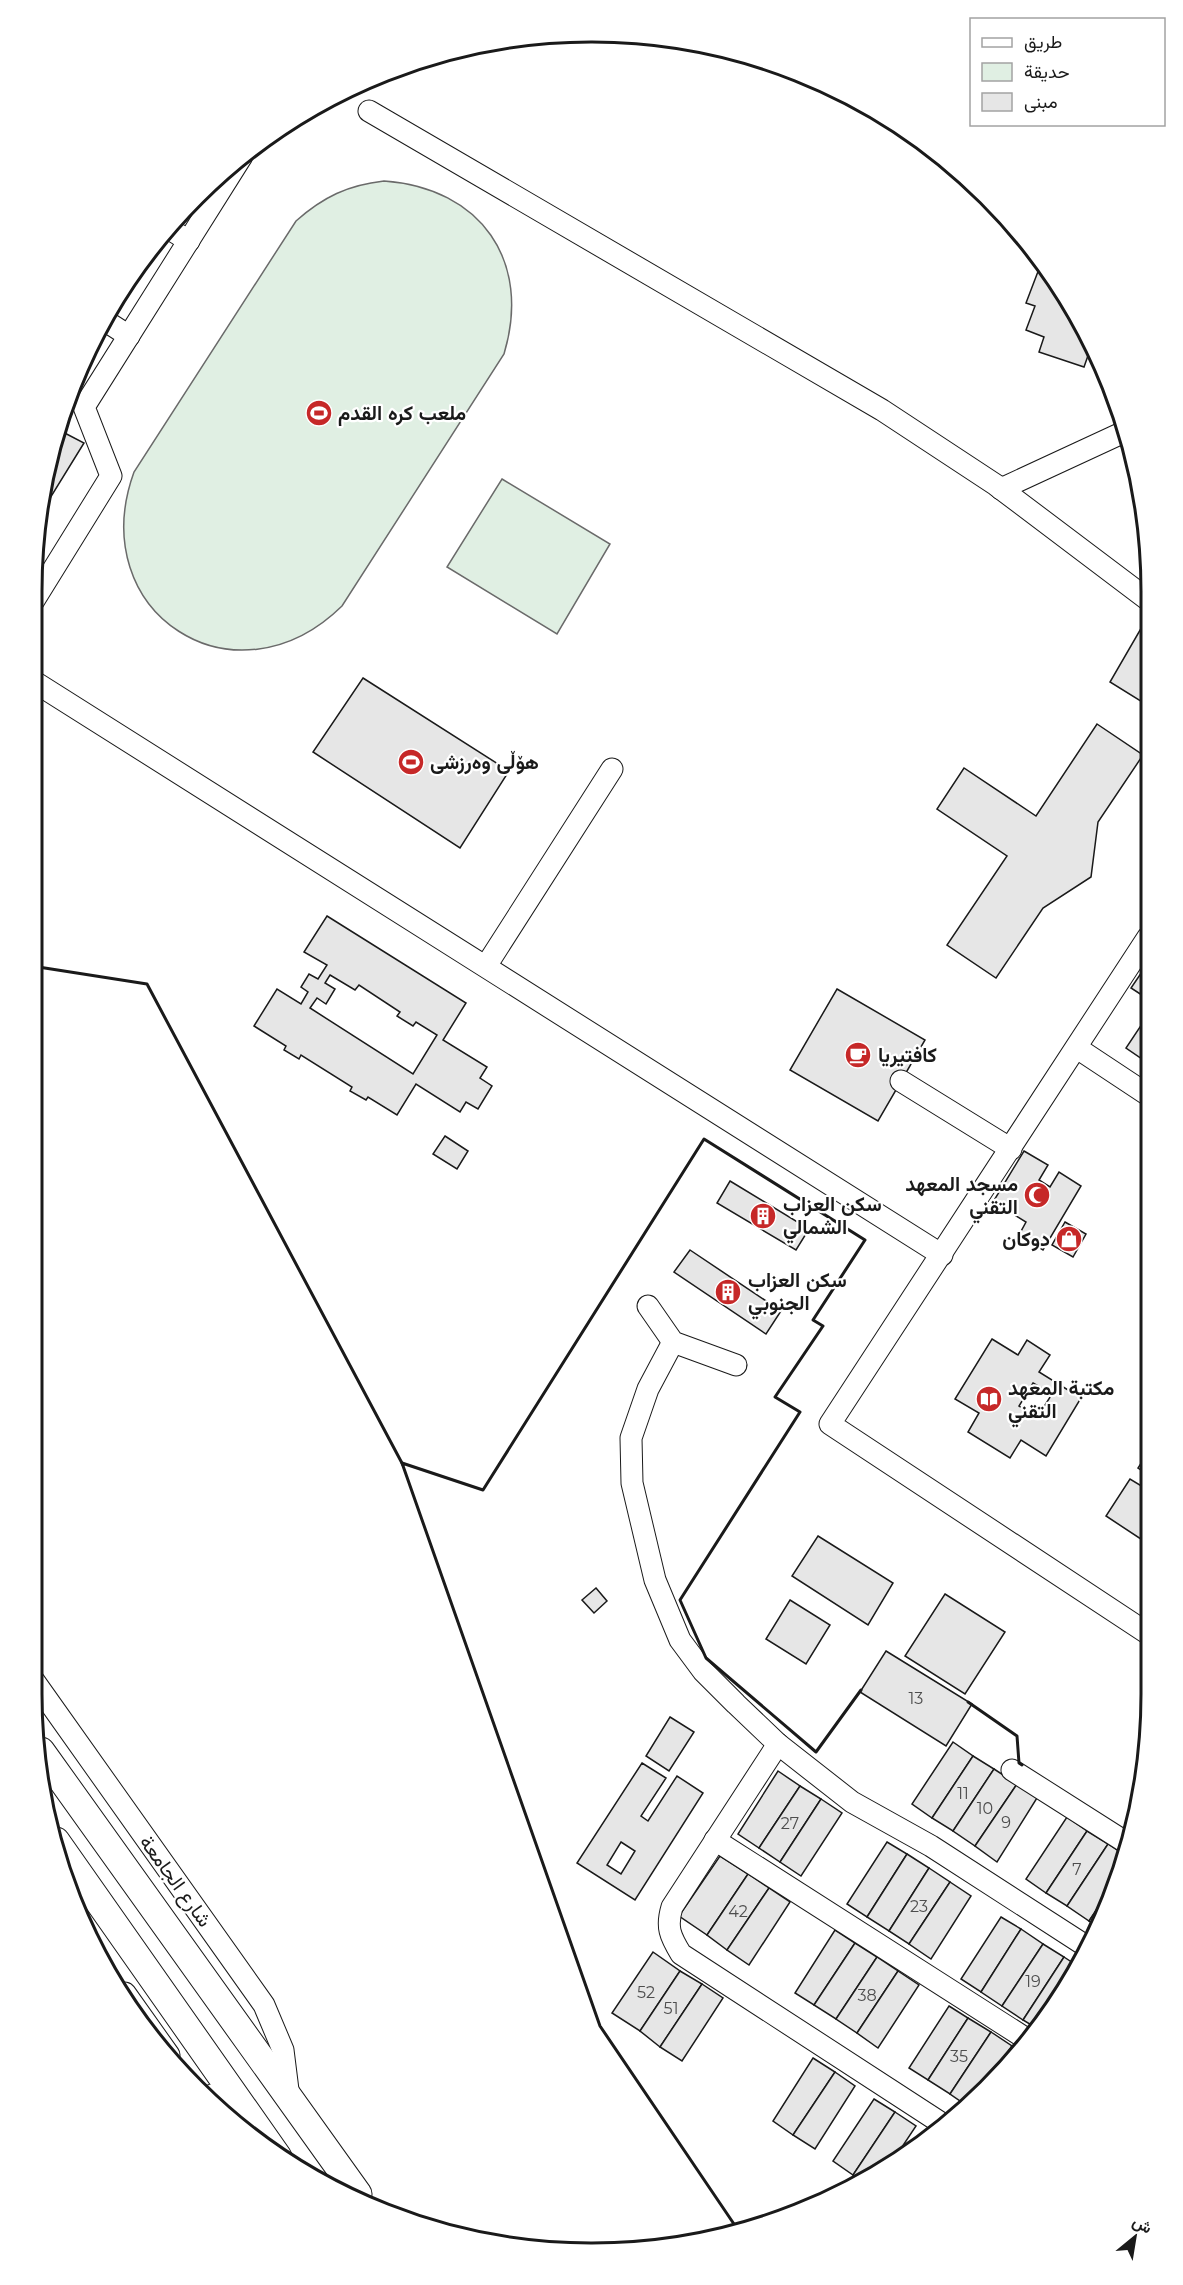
<svg xmlns="http://www.w3.org/2000/svg" width="1183" height="2285" font-family="Montserrat,Vazirmatn,sans-serif">
  <rect width="100%" height="100%" fill="#fff"/>
  <g fill="#e0efe3" stroke="#6a6a6a" stroke-width="1.5">
    <path d="M384 181C481 188 532 261 504 354L342 606C235 711 83 613 134 472L296 221C323 197 348 185 384 181Z"/>
    <polygon points="502,479 610,544 557,634 447,567"/>
  </g>
  <g fill="#e6e6e6" stroke="#1a1a1a" stroke-width="1.5" fill-rule="evenodd">
    <polygon points="1042,261 1070,310 1068,318 1077,322 1091,347 1084,367 1039,352 1044,337 1026,330 1035,306 1026,303"/>
    <polygon points="57,429 84,443 39,516 51,446"/>
    <polygon points="1143,625 1147,627 1147,705 1110,682"/>
    <polygon points="363,678 509,771 460,848 313,752"/>
    <polygon points="1097,724 1143,755 1098,822 1091,877 1043,908 996,978 947,945 1007,856 937,809 964,768 1036,816"/>
    <path d="M327 916 466 1003 443 1040 487 1067 480 1078 492 1086 478 1109 466 1102 460 1112 416 1084 397 1115 368 1097 366 1100 350 1091 352 1087 301 1055 299 1059 284 1050 286 1046 254 1026 277 989 301 1004 308 992 301 987 309 974 318 979 327 965 304 952ZM330 975 355 990 359 985 400 1012 397 1016 413 1026 416 1022 437 1035 413 1074 310 1008 317 998 326 1004 335 989 325 983Z"/>
    <polygon points="1148,963 1148,999 1131,988"/>
    <polygon points="837,989 925,1040 878,1121 790,1070"/>
    <polygon points="1148,1015 1148,1063 1126,1048"/>
    <polygon points="445,1136 468,1151 457,1169 433,1154"/>
    <polygon points="1024,1151 1048,1165 1039,1180 1050,1187 1059,1172 1081,1186 1043,1250 1019,1235 1026,1222 993,1202"/>
    <polygon points="730,1181 809,1229 796,1250 717,1203"/>
    <polygon points="1065,1222 1086,1234 1073,1257 1052,1245"/>
    <polygon points="690,1250 781,1311 766,1334 674,1272"/>
    <path d="M992 1339 1018 1355 1027 1340 1050 1355 1039 1372 1081 1398 1046 1456 1021 1440 1010 1458 968 1432 979 1413 955 1399ZM1033 1383 1052 1394 1037 1418 1019 1406Z"/>
    <polygon points="1149,1451 1150,1476 1138,1468"/>
    <polygon points="1150,1477 1150,1545 1106,1516 1130,1479 1143,1487"/>
    <polygon points="818,1536 893,1583 868,1625 792,1576"/>
    <polygon points="596,1588 607,1601 594,1613 582,1600"/>
    <polygon points="945,1594 1005,1632 965,1694 905,1656"/>
    <polygon points="790,1600 830,1625 806,1664 766,1639"/>
    <polygon points="886,1651 972,1704 946,1746 860,1692"/>
    <polygon points="670,1717 694,1732 669,1771 646,1756"/>
    <polygon points="953,1742 973,1756 932,1818 912,1804"/>
    <polygon points="973,1756 994,1769 953,1831 932,1818"/>
    <path d="M642 1763 666 1778 641 1816 648 1821 677 1776 703 1793 635 1900 577 1863ZM621 1842 635 1851 621 1874 607 1865Z"/>
    <polygon points="994,1769 1017,1784 975,1846 953,1831"/>
    <polygon points="778,1771 800,1786 759,1848 738,1834"/>
    <polygon points="1017,1784 1037,1798 997,1862 975,1846"/>
    <polygon points="800,1786 821,1799 780,1862 759,1848"/>
    <polygon points="821,1799 842,1813 801,1876 780,1862"/>
    <polygon points="1067,1817 1087,1831 1046,1893 1026,1879"/>
    <polygon points="1087,1831 1108,1844 1067,1906 1046,1893"/>
    <polygon points="887,1842 907,1854 867,1917 847,1904"/>
    <polygon points="1108,1844 1126,1856 1117,1879 1089,1921 1067,1906"/>
    <polygon points="907,1854 929,1868 889,1931 867,1917"/>
    <polygon points="720,1856 748,1874 707,1935 679,1916"/>
    <polygon points="929,1868 950,1882 909,1944 889,1931"/>
    <polygon points="748,1874 769,1888 727,1950 707,1935"/>
    <polygon points="1117,1879 1099,1928 1089,1921"/>
    <polygon points="950,1882 971,1896 931,1959 909,1944"/>
    <polygon points="769,1888 790,1902 749,1965 727,1950"/>
    <polygon points="1001,1917 1021,1929 981,1992 961,1979"/>
    <polygon points="1021,1929 1043,1944 1002,2006 981,1992"/>
    <polygon points="835,1930 855,1943 814,2005 795,1993"/>
    <polygon points="855,1943 877,1957 836,2019 814,2005"/>
    <polygon points="1043,1944 1064,1957 1023,2020 1002,2006"/>
    <polygon points="653,1952 680,1971 640,2031 612,2013"/>
    <polygon points="877,1957 898,1971 857,2033 836,2019"/>
    <polygon points="1064,1957 1076,1965 1033,2026 1023,2020"/>
    <polygon points="680,1971 702,1984 660,2047 640,2031"/>
    <polygon points="898,1971 919,1985 878,2048 857,2033"/>
    <polygon points="702,1984 723,1998 682,2061 660,2047"/>
    <polygon points="949,2006 968,2018 928,2080 909,2068"/>
    <polygon points="968,2018 991,2032 950,2094 928,2080"/>
    <polygon points="991,2032 1012,2046 979,2096 966,2105 950,2094"/>
    <polygon points="1012,2046 1017,2049 987,2090 979,2096"/>
    <polygon points="813,2058 835,2072 793,2135 773,2121"/>
    <polygon points="835,2072 855,2086 815,2149 793,2135"/>
    <polygon points="874,2099 895,2112 853,2175 833,2161"/>
    <polygon points="895,2112 916,2126 898,2153 861,2180 853,2175"/>
  </g>
  <g fill="none" stroke-linecap="round" stroke-linejoin="round">
    <defs>
      <g id="minor">
        <polyline points="369,111 882,410 996,485 1147,599"/>
        <polyline points="168,228 189,241"/>
        <polyline points="104,320 129,336"/>
        <polyline points="1001,489 1124,432"/>
        <polyline points="33,602 111,476 84,407 242,156"/>
        <polyline points="33,681 942,1255"/>
        <polyline points="1148,937 830,1424 1150,1635"/>
        <polyline points="486,966 612,769"/>
        <polyline points="1077,1048 1148,1095"/>
        <polyline points="901,1081 1011,1149"/>
        <polyline points="648,1306 673,1342 736,1365"/>
        <polyline points="673,1342 648,1389 631,1438 632,1483 655,1580 680,1640 703,1671 736,1704 778,1744 852,1802 931,1846 1089,1948"/>
        <polyline points="32,1678 264,2005 283,2050 289,2098"/>
        <path d="M778 1744 672 1907C666 1927 670 1936 681 1954L941 2123"/>
        <polyline points="1012,1770 1130,1845"/>
        <polyline points="715,1840 1025,2038"/>
        <polyline points="125,1993 169,2055"/>
        <polyline points="212,2095 248,2116"/>
      </g>
      <g id="major">
        <polyline points="41,1751 358,2194"/>
        <polyline points="56,1841 278,2157"/>
      </g>
    </defs>
    <use href="#minor" stroke="#1a1a1a" stroke-width="23"/>
    <use href="#major" stroke="#1a1a1a" stroke-width="29"/>
    <use href="#minor" stroke="#fff" stroke-width="21"/>
    <use href="#major" stroke="#fff" stroke-width="27"/>
    <g stroke="#1a1a1a" stroke-width="3">
      <polyline points="32,966 147,984 403,1465"/>
      <polyline points="968,1702 1017,1736 1019,1763 1022,1765"/>
      <polyline points="736,2227 600,2026 402,1463 483,1490 704,1139 865,1240 813,1320 823,1326 775,1397 800,1412 680,1600 706,1658 816,1752 861,1690"/>
    </g>
  </g>
  <defs>
    <symbol id="stadium-disc" viewBox="-11 -11 22 22"><circle r="9.5" fill="#c62828" stroke="#fff"/><path d="M0-5a6.5 5 0 1 0 0 10a6.5 5 0 1 0 0-10ZM-3.5-1.8h7v3.6h-7Z" fill="#fff"/></symbol>
    <symbol id="cafe-disc" viewBox="-11 -11 22 22"><circle r="9.5" fill="#c62828" stroke="#fff"/><path d="M-5.5-4.5H6V0H3Q3 3.5 0 3.5H-2.5Q-5.5 3.5-5.5 0ZM3-3.2v2h1.7v-2ZM-6 4.5H4V6H-6Z" fill="#fff"/></symbol>
    <symbol id="mosque-disc" viewBox="-11 -11 22 22"><circle r="9.5" fill="#c62828" stroke="#fff"/><path d="M3.5-4.9A6 6 0 1 0 3.5 4.9A5 5 0 1 1 3.5-4.9Z" fill="#fff"/></symbol>
    <symbol id="building-disc" viewBox="-11 -11 22 22"><circle r="9.5" fill="#c62828" stroke="#fff"/><path d="M-4-6H4V6H1V3H-1V6H-4ZM-2.5-4.3h1.7v1.8h-1.7ZM.8-4.3h1.7v1.8H.8ZM-2.5-1h1.7V.8h-1.7ZM.8-1h1.7V.8H.8Z" fill="#fff"/></symbol>
    <symbol id="shop-disc" viewBox="-11 -11 22 22"><circle r="9.5" fill="#c62828" stroke="#fff"/><path d="M-5-2.5h2.3a2.7 3.5 0 0 1 5.4 0H5L5.5 6h-11ZM-1.5-2.5h3a1.5 2.3 0 0 0-3 0Z" fill="#fff"/></symbol>
    <symbol id="library-disc" viewBox="-11 -11 22 22"><circle r="9.5" fill="#c62828" stroke="#fff"/><path d="M-6-4Q-3-5.5-.7-3.5V5Q-3 3-6 4ZM6-4Q3-5.5 .7-3.5V5Q3 3 6 4Z" fill="#fff"/></symbol>
  </defs>
  <g fill-rule="evenodd">
    <use href="#stadium-disc" x="304" y="398" width="30" height="30"/>
    <use href="#stadium-disc" x="396" y="747" width="30" height="30"/>
    <use href="#cafe-disc" x="843" y="1040" width="30" height="30"/>
    <use href="#mosque-disc" x="1022" y="1180" width="30" height="30"/>
    <use href="#building-disc" x="748" y="1201" width="30" height="30"/>
    <use href="#shop-disc" x="1054" y="1224" width="30" height="30"/>
    <use href="#building-disc" x="713" y="1277" width="30" height="30"/>
    <use href="#library-disc" x="974" y="1384" width="30" height="30"/>
  </g>
  <g text-anchor="middle" stroke-width="4.5" stroke-linejoin="round" paint-order="stroke">
    <g font-size="16" fill="#4d4d4d">
      <text x="916" y="1704">13</text>
      <text x="963" y="1799">11</text>
      <text x="985" y="1814">10</text>
      <text x="1006" y="1828">9</text>
      <text x="790" y="1829">27</text>
      <text x="1077" y="1875">7</text>
      <text x="919" y="1912">23</text>
      <text x="738" y="1917">42</text>
      <text x="1033" y="1987">19</text>
      <text x="646" y="1998">52</text>
      <text x="867" y="2001">38</text>
      <text x="671" y="2014">51</text>
      <text x="959" y="2062">35</text>
    </g>
    <g font-size="20" font-weight="bold" fill="#1a1a1a" stroke="#fff" text-anchor="start">
      <text x="338" y="420">ملعب كره القدم</text>
      <text x="430" y="769">هۆڵی وەرزشی</text>
      <text x="878" y="1062">کافتیریا</text>
      <text x="1018" y="1191" text-anchor="end">مسجد المعهد<tspan x="1018" dy="23">التقني</tspan></text>
      <text x="783" y="1211">سكن العزاب<tspan x="783" dy="23">الشمالي</tspan></text>
      <text x="1050" y="1246" text-anchor="end">دوکان</text>
      <text x="748" y="1287">سكن العزاب<tspan x="748" dy="23">الجنوبي</tspan></text>
      <text x="1008" y="1395">مكتبة المعهد<tspan x="1008" dy="23">التقني</tspan></text>
    </g>
    <g font-size="20" fill="#1a1a1a" stroke="#fff">
      <text transform="translate(176 1881) rotate(54)" y="7">شارع الجامعة</text>
    </g>
  </g>
  <path d="M0 0H1183V2285H0ZM591 42H592A549 549 0 0 1 1141 591V1694A549 549 0 0 1 592 2243H591A549 549 0 0 1 42 1694V591A549 549 0 0 1 591 42Z" fill="#fff" fill-rule="evenodd"/>
  <path fill="none" stroke="#1a1a1a" stroke-width="3" d="M591 42H592A549 549 0 0 1 1141 591V1694A549 549 0 0 1 592 2243H591A549 549 0 0 1 42 1694V591A549 549 0 0 1 591 42Z"/>
  <rect x="970" y="18" width="195" height="108" fill="#ffffff" stroke="#a3a3a3" stroke-width="1.5"/>
  <rect x="982" y="38" width="30" height="9" fill="#ffffff" stroke="#a3a3a3" stroke-width="1.5"/>
  <text x="1024" y="48" font-size="18" fill="#1a1a1a">طريق</text>
  <rect x="982" y="63" width="30" height="18" fill="#e0efe3" stroke="#a3a3a3" stroke-width="1.5"/>
  <text x="1024" y="78" font-size="18" fill="#1a1a1a">حديقة</text>
  <rect x="982" y="93" width="30" height="18" fill="#e6e6e6" stroke="#a3a3a3" stroke-width="1.5"/>
  <text x="1024" y="108" font-size="18" fill="#1a1a1a">مبنى</text>
  <g transform="translate(1135 2237) rotate(30)" stroke="#ffffff" stroke-width="4.5" paint-order="stroke">
  <path d="M0-4.5L10 22L0 15L-10 22Z" fill="#1a1a1a"/>
  <text y="-9" font-size="16" font-weight="bold" text-anchor="middle" fill="#1a1a1a">ش</text>
  </g>
</svg>
